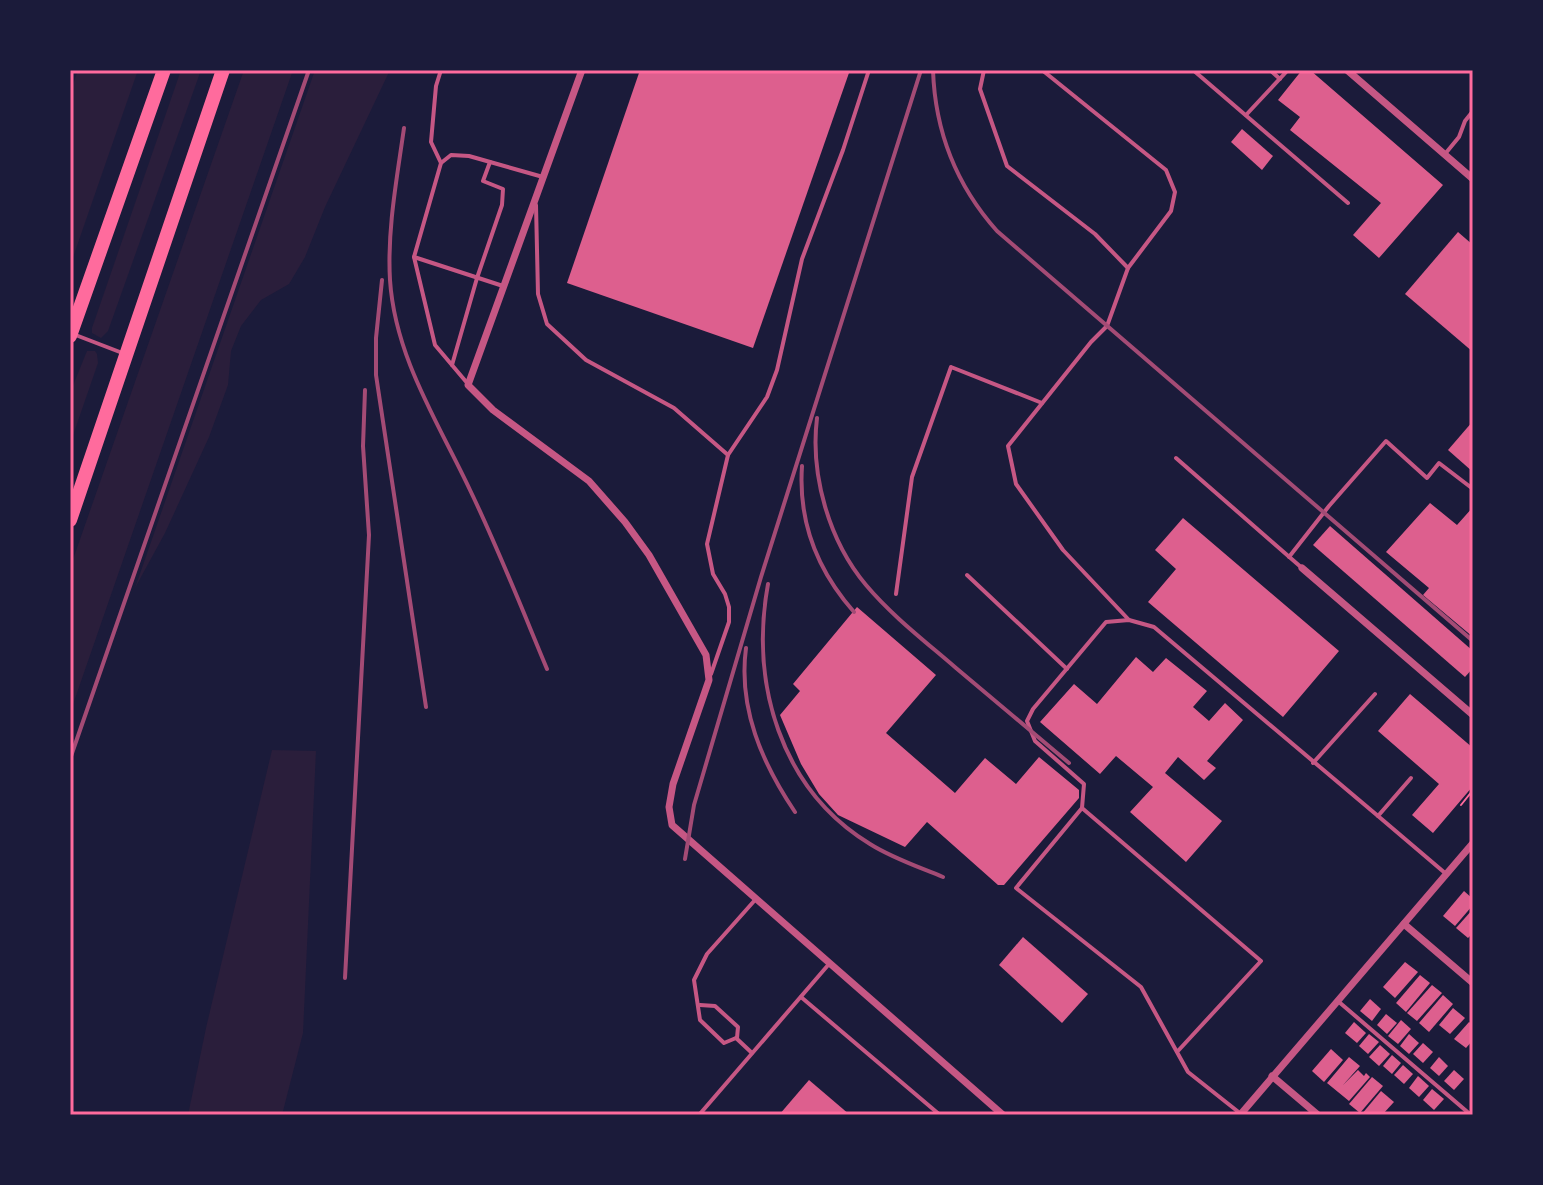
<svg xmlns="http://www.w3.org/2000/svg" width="1543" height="1185" font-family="'Work Sans',sans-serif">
  <rect width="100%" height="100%" fill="#1b1b3a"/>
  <g fill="#2a1e3b">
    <polygon points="78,70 138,70 70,266 70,93"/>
    <polygon points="181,70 201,70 108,331 101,338 92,333 92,328"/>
    <polygon points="244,70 293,70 70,713 70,568"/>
    <polygon points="315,70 390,70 325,207 305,257 289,284 261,300 241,326 231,351 228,385 209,437 165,533 135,588"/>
    <polygon points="87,351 95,351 97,354 98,363 70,444 70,393"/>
    <polygon points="272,750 316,751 303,1033 282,1115 188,1115 206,1028"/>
  </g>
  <g fill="#dd5f8e">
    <polygon points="640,70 850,70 753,348 567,283"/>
    <polygon points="1302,70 1310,70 1443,185 1379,258 1353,235 1381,203 1290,130 1300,117 1278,100"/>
    <polygon points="1242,129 1273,156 1262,170 1231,142"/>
    <polygon points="1458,232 1473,245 1473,352 1405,294"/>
    <polygon points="1473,421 1473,472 1448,450"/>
    <polygon points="1430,503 1457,525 1473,507 1473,637 1423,595 1429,588 1386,552"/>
    <polygon points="1183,518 1339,651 1283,717 1148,602 1176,569 1155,550"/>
    <polygon points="1330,526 1473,651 1473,668 1465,677 1313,545"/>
    <polygon points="857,607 936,675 886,733 955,793 985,758 1016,784 1039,757 1079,790 1079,798 1004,885 998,885 927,822 905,847 838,815 819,794 801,764 780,715 800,691 793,684"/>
    <polygon points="1136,657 1153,672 1166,658 1207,691 1193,707 1209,721 1225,703 1243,720 1207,761 1216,768 1204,780 1178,757 1165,773 1222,821 1186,862 1130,812 1153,787 1116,756 1100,774 1040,722 1074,684 1097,704"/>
    <polygon points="1410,694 1473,748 1473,786 1433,833 1412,815 1439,784 1378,731"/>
    <polygon points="1464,891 1473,899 1473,905 1455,926 1443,916"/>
    <polygon points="1473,909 1473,933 1468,938 1456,928"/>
    <polygon points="1023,937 1088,994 1062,1023 999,965"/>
    <polygon points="1405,962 1418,972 1395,998 1383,987"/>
    <polygon points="1420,975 1430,983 1406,1012 1396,1003"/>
    <polygon points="1432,985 1442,993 1417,1021 1407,1013"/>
    <polygon points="1443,995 1453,1004 1429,1032 1419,1023"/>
    <polygon points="1370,999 1381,1009 1372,1021 1360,1011"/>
    <polygon points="1453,1008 1465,1018 1450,1034 1439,1025"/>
    <polygon points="1386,1014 1397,1023 1387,1034 1377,1025"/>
    <polygon points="1401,1020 1411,1029 1398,1044 1388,1036"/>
    <polygon points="1354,1022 1366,1033 1357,1043 1345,1033"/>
    <polygon points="1469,1022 1473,1025 1473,1040 1466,1048 1454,1039"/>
    <polygon points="1369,1034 1379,1042 1368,1054 1359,1046"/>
    <polygon points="1409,1034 1419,1043 1409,1054 1400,1046"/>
    <polygon points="1423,1043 1433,1052 1423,1063 1413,1054"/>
    <polygon points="1380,1045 1390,1054 1379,1066 1369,1057"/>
    <polygon points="1331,1049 1343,1060 1324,1082 1312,1071"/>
    <polygon points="1392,1055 1401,1063 1392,1074 1383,1066"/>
    <polygon points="1349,1057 1360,1066 1343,1085 1358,1070 1364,1076 1366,1073 1370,1077 1349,1101 1327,1083"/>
    <polygon points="1439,1057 1448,1066 1439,1076 1430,1068"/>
    <polygon points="1403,1065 1413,1074 1404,1084 1394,1075"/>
    <polygon points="1454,1070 1464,1079 1454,1090 1444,1081"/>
    <polygon points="1418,1076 1429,1086 1419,1097 1409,1088"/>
    <polygon points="1372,1077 1383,1086 1360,1113 1349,1104"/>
    <polygon points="809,1080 850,1115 779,1115"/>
    <polygon points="1432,1089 1444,1099 1434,1110 1423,1100"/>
    <polygon points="1381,1091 1394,1102 1382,1115 1361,1115"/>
  </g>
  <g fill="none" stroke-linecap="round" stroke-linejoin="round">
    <polyline stroke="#ff6b9d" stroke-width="2" points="1461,805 1473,790"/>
    <g stroke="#c65784" stroke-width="4">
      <polyline points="984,70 980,89 1007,166 1095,234 1128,268"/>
      <polyline points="1042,70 1166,170 1175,192 1171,211 1128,268 1107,326 1091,342 1008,446 1016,484 1063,550 1129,620"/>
      <polyline points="1193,70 1348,203"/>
      <polyline points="1270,70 1280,79"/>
      <polyline points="1246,115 1288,70"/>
      <polyline points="1445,154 1459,137 1465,121 1473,111"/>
      <polyline points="441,163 431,142 436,86 441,70"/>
      <polyline points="536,205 538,294 547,324 586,360 674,408 728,455"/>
      <polyline points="414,257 435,345 468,384"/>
      <polyline points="503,286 414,257 441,163 451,155 469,156 543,177"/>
      <polyline points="73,334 125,354"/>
      <polyline points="452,365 477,278 502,205 503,189 483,181 490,162"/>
      <polyline points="1176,458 1302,568"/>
      <polyline points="1289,557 1329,506 1386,441 1427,478 1439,463 1473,489"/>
      <polyline points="967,575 1067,669"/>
      <polyline points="896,594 912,477 951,367 1042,403"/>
      <polyline points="711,674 729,622 729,607 725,594 713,574 707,544 728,455 767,397 777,370 802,259 843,150 869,70"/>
      <polyline points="1313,763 1375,694"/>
      <polyline points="1411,778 1378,816 1445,873"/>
      <polyline points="1082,808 1084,784 1035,741 1027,721 1033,709 1106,622 1129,620 1154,627 1378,816"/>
      <polyline points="801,997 940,1115"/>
      <polyline points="1339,1002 1471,1115"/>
      <polyline points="700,1005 715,1006 738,1027 737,1038"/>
      <polyline points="736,1038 724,1043 700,1020 694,980 707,954 755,900"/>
      <polyline points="736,1038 752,1053"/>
      <polyline points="1177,1052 1261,961 1082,808 1016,888 1141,987 1188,1072 1241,1114"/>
      <polyline points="699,1115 829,964"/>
    </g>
    <g stroke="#c65784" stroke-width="7">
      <polyline points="582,70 468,385 493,410 589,481 625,522 649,555 706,655 709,680 673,784 669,807 672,825 1003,1115"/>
      <polyline points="1347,70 1473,179"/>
      <polyline points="1302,568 1473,715"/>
      <polyline points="1404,924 1473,983"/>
      <polyline points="1272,1076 1318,1115"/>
      <polyline points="1240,1115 1473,843"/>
    </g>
    <g stroke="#ff6b9d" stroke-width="14">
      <polyline points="70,336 164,70"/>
      <polyline points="70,520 223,70"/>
    </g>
    <g stroke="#a44b75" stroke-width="4">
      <path d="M933 70C935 131 956 185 997 231L1473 641"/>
      <path d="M404 128C397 178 387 230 390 280 395 357 438 422 470 490 498 548 522 609 547 669"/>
      <polyline points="382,280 376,338 376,375 426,707"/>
      <path d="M817 418C810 475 829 541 866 585 892 616 926 642 956 668 994 700 1031 731 1069 763"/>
      <path d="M802 466C798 523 817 570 854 612"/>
      <path d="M768 584C750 683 780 789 870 844 892 858 919 867 943 877"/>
      <path d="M746 648C738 708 762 763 795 812"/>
      <polyline points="70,759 309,70"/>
      <polyline points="685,859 694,805 761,577 921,70"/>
      <polyline points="345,978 369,535 363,446 365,390"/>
    </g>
  </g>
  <rect width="1543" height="1185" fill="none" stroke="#1b1b3a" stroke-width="144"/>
  <rect x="72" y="72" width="1399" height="1041" fill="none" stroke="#ff6b9d" stroke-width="3"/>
</svg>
